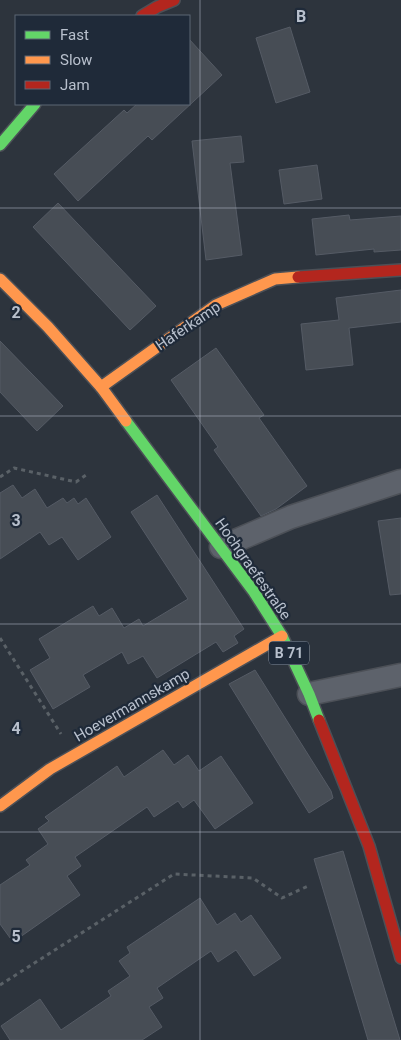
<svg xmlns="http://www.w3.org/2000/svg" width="401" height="1040" font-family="Roboto,sans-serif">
  <rect width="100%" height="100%" fill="#2d343d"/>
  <g fill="#474d55" stroke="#555b65">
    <polygon points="290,27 310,92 276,103 256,38"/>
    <polygon points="189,39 222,75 152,140 148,136 78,201 54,174 124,110 127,113 137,104 189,104"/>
    <polygon points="241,136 244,162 230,163 242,255 206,260 192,141"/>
    <polygon points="317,165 322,199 284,204 279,170"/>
    <polygon points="58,203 156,306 130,330 33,227"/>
    <polygon points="349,215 350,220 401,216 401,250 374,252 374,249 316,255 312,219"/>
    <polygon points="401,290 401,322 349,328 353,365 306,370 301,324 339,320 336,298"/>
    <polygon points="0,341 63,406 37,431 0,392"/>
    <polygon points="216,348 264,415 259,418 307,486 276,509 261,516 214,450 218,447 171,380"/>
    <polygon points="13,485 22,498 35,489 47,508 63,498 67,503 74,498 78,504 86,498 111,537 78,560 62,537 49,545 40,532 0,559 0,493"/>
    <polygon points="157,495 244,629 234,636 238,643 223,652 216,642 157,678 143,656 128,664 122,652 83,675 90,687 53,709 30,670 50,658 39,639 93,606 99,616 112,608 124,628 139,619 143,626 188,599 131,512"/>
    <polygon points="401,518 401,594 390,595 378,521"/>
    <polygon points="255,670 331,791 333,798 309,813 229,684"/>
    <polygon points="163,750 174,765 188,755 199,771 221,756 253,803 215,829 194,800 183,808 178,801 154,817 147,807 75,857 81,866 67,876 80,895 13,942 0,924 0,885 30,865 26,860 48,844 38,829 49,821 45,817 117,766 124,777"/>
    <polygon points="343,851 378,968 400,1040 368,1040 314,859"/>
    <polygon points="200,898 217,925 235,913 241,922 251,915 281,958 254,976 236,950 218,962 211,951 157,988 163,998 149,1007 162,1027 142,1040 10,1040 1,1026 40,999 61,1030 111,996 108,991 130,976 119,961 130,953 127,947"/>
  </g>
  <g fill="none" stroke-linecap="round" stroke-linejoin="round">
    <defs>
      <g id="street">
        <polyline points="221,547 291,517 401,481"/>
        <polyline points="309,694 401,675"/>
      </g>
      <g id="fast">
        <polyline points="0,145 35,104"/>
        <polyline points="126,421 254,592 282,636 309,694 319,720"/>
      </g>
      <g id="slow">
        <polyline points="0,279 48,327 101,387 126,421"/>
        <polyline points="101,387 216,305 275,279 298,277"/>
        <polyline points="0,806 50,769 282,636"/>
      </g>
      <g id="jam">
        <polyline points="142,16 157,7 174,0"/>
        <polyline points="298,277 401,270"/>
        <polyline points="319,720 369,846 401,958"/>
      </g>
    </defs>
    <use href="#street" stroke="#4c5057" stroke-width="25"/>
    <use href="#fast" stroke="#4c5057" stroke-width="14"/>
    <use href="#slow" stroke="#4c5057" stroke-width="14"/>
    <use href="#jam" stroke="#4c5057" stroke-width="14"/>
    <g stroke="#5a6167" stroke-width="3" stroke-dasharray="4 4" stroke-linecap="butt">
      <polyline points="0,477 14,468 76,482 89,473"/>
      <polyline points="0,638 61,734"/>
      <polyline points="0,985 174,874 253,878 282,898 308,886"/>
    </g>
    <use href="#street" stroke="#5d626b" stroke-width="22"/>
    <use href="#fast" stroke="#63d668" stroke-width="11"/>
    <use href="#slow" stroke="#ff974d" stroke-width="11"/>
    <use href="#jam" stroke="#b3261e" stroke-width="11"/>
  </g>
  <path fill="none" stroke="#b8c0cd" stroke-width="1" stroke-opacity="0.55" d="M200 0V1040M0 208H401M0 416H401M0 624H401M0 832H401"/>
  <g text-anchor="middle" stroke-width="4.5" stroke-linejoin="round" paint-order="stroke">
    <rect fill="#1f2a39" stroke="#8a93a1" stroke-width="1" x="269" y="641.5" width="40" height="23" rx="4"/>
    <g font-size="14" font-weight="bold" fill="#b8c0cd">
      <text x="289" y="658">B 71</text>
    </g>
    <g font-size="15" fill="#b8c0cd" stroke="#1f2a39">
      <text transform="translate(188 326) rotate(-34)" y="5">Haferkamp</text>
      <text transform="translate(253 569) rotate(55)" y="5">Hochgraefestraße</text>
      <text transform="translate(132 705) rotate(-30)" y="5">Hoevermannskamp</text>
    </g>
  </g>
  <g font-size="16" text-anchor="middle" font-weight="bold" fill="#b8c0cd" stroke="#1f2a39" stroke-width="4.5" stroke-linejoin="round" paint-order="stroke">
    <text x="301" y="22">B</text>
    <text x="16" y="318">2</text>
    <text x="16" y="526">3</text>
    <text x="16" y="734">4</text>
    <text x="16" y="942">5</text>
  </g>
  <rect x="15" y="15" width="175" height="90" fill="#1f2a39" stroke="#5c6674"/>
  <rect x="25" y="31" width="25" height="8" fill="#63d668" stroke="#5c6674"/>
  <text x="60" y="40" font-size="15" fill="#b8c0cd">Fast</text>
  <rect x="25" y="56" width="25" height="8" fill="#ff974d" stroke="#5c6674"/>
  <text x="60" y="65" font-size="15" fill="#b8c0cd">Slow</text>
  <rect x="25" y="81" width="25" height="8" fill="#b3261e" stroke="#5c6674"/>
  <text x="60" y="90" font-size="15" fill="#b8c0cd">Jam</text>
</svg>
